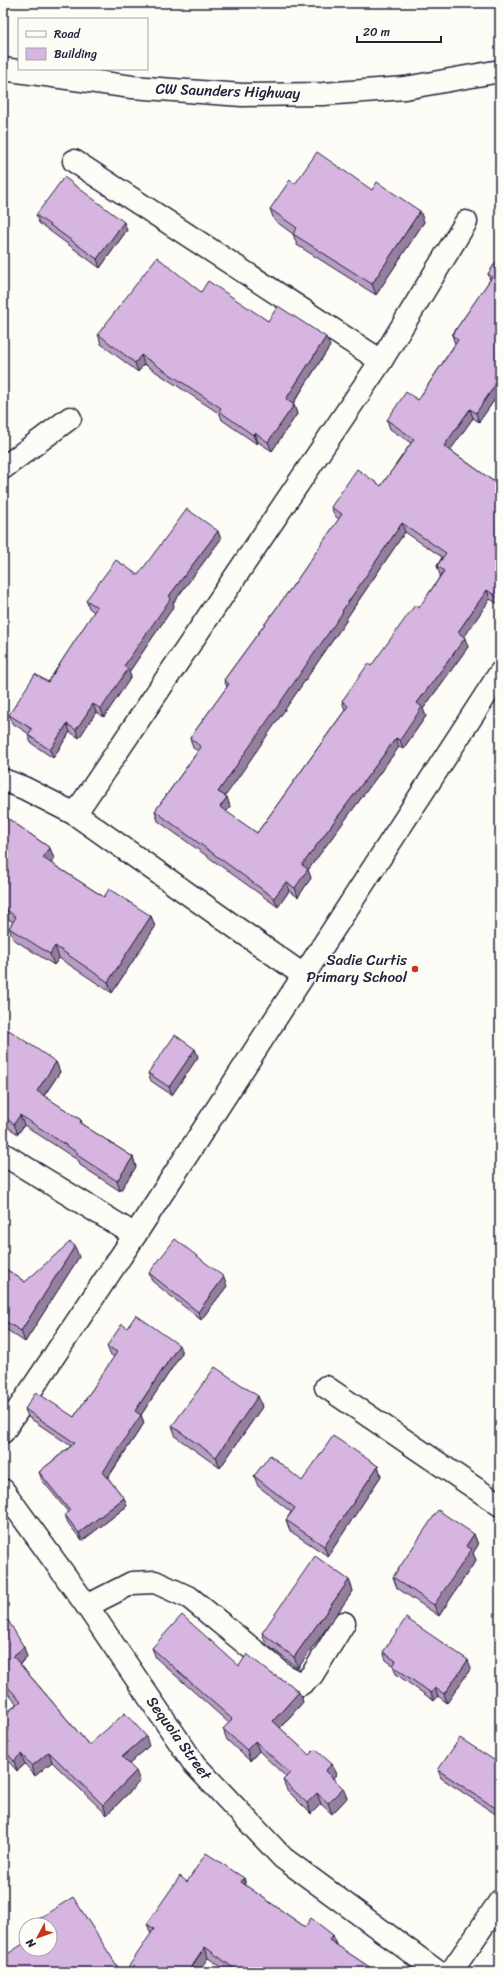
<svg xmlns="http://www.w3.org/2000/svg" width="503" height="1975" font-family="Sriracha,sans-serif">
  <rect width="100%" height="100%" fill="#fdfcf7"/>
  <filter id="ink" filterUnits="userSpaceOnUse"><feTurbulence type="fractalNoise" baseFrequency=".025" numOctaves="2"/><feDisplacementMap in="SourceGraphic" scale="8" xChannelSelector="R" yChannelSelector="G"/><feConvolveMatrix kernelMatrix="1 2 1 2 8 2 1 2 1" color-interpolation-filters="sRGB"/></filter>
  <g filter="url(#ink)">
    <g fill="none" stroke-linecap="round" stroke-linejoin="round">
      <defs>
        <g id="minor">
          <polyline points="74,161 381,361"/>
          <polyline points="3,468 70,418"/>
          <polyline points="3,780 24,788 75,814"/>
          <polyline points="303,975 75,814 381,361 466,222"/>
          <polyline points="3,1154 135,1235"/>
          <polyline points="326,1387 500,1505"/>
          <polyline points="3,1432 135,1235 500,673"/>
          <polyline points="3,1490 87,1606 195,1765 283,1858 438,1972"/>
          <polyline points="87,1606 132,1583 155,1582 190,1598 284,1675 301,1684 312,1675 344,1623"/>
          <polyline points="451,1972 500,1901"/>
        </g>
        <polyline id="secondary" points="3,69 132,87 242,95 323,94 405,88 500,71"/>
      </defs>
      <use href="#minor" stroke="#22223b" stroke-width="25"/>
      <use href="#secondary" stroke="#22223b" stroke-width="25"/>
      <use href="#minor" stroke="#fdfcf7" stroke-width="22"/>
      <use href="#secondary" stroke="#fdfcf7" stroke-width="22"/>
    </g>
    <g fill="#b89cc2" stroke="#22223b" fill-rule="evenodd">
      <polygon points="295,184 372,190 420,211 424,222 376,295 297,245 293,234 274,220 270,209"/>
      <polygon points="36,215 127,230 100,268 39,223"/>
      <path d="M500 256V392L479 422 473 418 450 450 493 481 500 472V605L490 599 464 637 468 647 423 709 426 716 403 749 399 747 308 870 311 878 298 897 289 891 278 907 158 821 155 811 198 751 193 748 190 738 227 687 224 680 297 580 339 519 335 516 331 507 381 486 411 443 390 429 387 420 418 400 455 344 452 335 490 280 488 274ZM405 532 442 557 437 566 440 575H441L419 608 371 666 342 701 345 710 257 833 226 812 230 807 227 797 225 796 346 621V619Z"/>
      <polygon points="201,292 268,321 330,346 293,404 294,405 297,414 272,451 258,442 257,444 222,420 220,414 144,364 138,372 101,344 98,334"/>
      <polygon points="221,539 173,603 174,606 129,672 131,677 104,717 96,712 79,738 70,732 53,758 31,743 28,735 29,734 12,723 9,715 48,682 94,612 89,608 86,600 138,575"/>
      <polygon points="3,815 50,848 54,859 51,863 104,897 151,916 155,927 112,993 59,958 54,965 13,939 9,928 13,922 3,916"/>
      <polygon points="3,1039 56,1062 60,1072 44,1096 81,1120 83,1125 133,1157 136,1167 120,1191 80,1165 79,1161 24,1125 18,1134 3,1124"/>
      <polygon points="195,1049 198,1057 172,1095 151,1081 148,1073"/>
      <polygon points="79,1257 25,1342 4,1328 3,1329 3,1267 25,1282"/>
      <polygon points="149,1273 227,1286 201,1320 152,1281"/>
      <polygon points="127,1328 182,1353 141,1415 144,1423 108,1478 124,1498 127,1506 82,1541 68,1523 65,1515 68,1512 42,1480 39,1472 71,1446 28,1417 25,1409 74,1417 114,1357 110,1354 107,1346"/>
      <polygon points="258,1396 262,1407 220,1468 176,1437 172,1426"/>
      <polygon points="378,1466 381,1476 328,1556 290,1531 286,1520 291,1512 258,1486 254,1476 302,1481"/>
      <polygon points="474,1534 478,1545 473,1553 476,1560 439,1616 397,1588 393,1577"/>
      <polygon points="349,1580 353,1591 298,1668 266,1644 262,1633"/>
      <polygon points="3,1612 27,1657 20,1664 89,1745 149,1746 129,1764 140,1781 107,1815 52,1762 35,1776 25,1764 17,1771 3,1755 3,1716 17,1704 3,1688"/>
      <polygon points="152,1648 239,1666 272,1674 299,1692 303,1702 280,1728 309,1755 332,1764 336,1775 333,1778 347,1798 332,1814 321,1804 311,1814 287,1790 283,1780 286,1777 259,1751 250,1761 227,1740 223,1729 229,1723 156,1658"/>
      <polygon points="383,1652 471,1668 447,1703 438,1696 434,1701 396,1674 393,1665 386,1660"/>
      <polygon points="500,1764 500,1817 441,1778 438,1770"/>
      <polygon points="244,1878 246,1886 305,1927 333,1935 336,1945 377,1972 229,1972 208,1958 151,1934 147,1924 187,1882"/>
    </g>
    <g fill="#967f9e" stroke="#22223b">
      <polygon points="420,211 424,222 376,295 372,284"/>
      <polygon points="124,222 127,230 100,268 97,259"/>
      <polygon points="326,337 330,346 290,408 286,399"/>
      <polygon points="141,355 144,364 138,372 135,363"/>
      <polygon points="500,378 500,392 479,422 476,413"/>
      <polygon points="294,405 297,414 272,451 268,442"/>
      <polygon points="470,409 473,418 447,455 444,446"/>
      <polygon points="255,433 258,442 257,444 253,435"/>
      <polygon points="402,523 405,532 346,619 346,621 222,801 218,792"/>
      <polygon points="218,531 221,539 173,603 174,606 129,672 131,677 104,717 101,709 124,666 169,596"/>
      <polygon points="487,590 490,599 461,642 458,632"/>
      <polygon points="465,638 468,647 423,709 426,716 403,749 400,740 417,703"/>
      <polygon points="93,704 96,712 79,738 76,730"/>
      <polygon points="67,724 70,732 53,758 50,750"/>
      <polygon points="396,738 399,747 308,870 311,878 298,897 295,888 302,865"/>
      <polygon points="227,797 230,807 223,816 220,807"/>
      <polygon points="50,848 54,859 47,869 43,858"/>
      <polygon points="286,882 289,891 278,907 274,898"/>
      <polygon points="151,916 155,927 112,993 108,982"/>
      <polygon points="55,946 59,958 54,965 50,954"/>
      <polygon points="195,1049 198,1057 172,1095 169,1087"/>
      <polygon points="56,1062 60,1072 40,1101 37,1091"/>
      <polygon points="20,1115 24,1125 18,1134 14,1124"/>
      <polygon points="133,1157 136,1167 120,1191 117,1181"/>
      <polygon points="75,1246 79,1257 25,1342 21,1331"/>
      <polygon points="224,1277 227,1286 201,1320 198,1312"/>
      <polygon points="179,1345 182,1353 141,1415 144,1423 106,1480 103,1472 135,1411"/>
      <polygon points="258,1396 262,1407 220,1468 216,1457"/>
      <polygon points="378,1466 381,1476 328,1556 324,1546"/>
      <polygon points="124,1498 127,1506 82,1541 79,1533"/>
      <polygon points="474,1534 478,1545 473,1553 476,1560 439,1616 434,1605 466,1546"/>
      <polygon points="349,1580 353,1591 298,1668 294,1657"/>
      <polygon points="24,1647 27,1657 17,1666 13,1656"/>
      <polygon points="468,1660 471,1668 447,1703 444,1694"/>
      <polygon points="435,1688 438,1696 434,1701 431,1693"/>
      <polygon points="299,1692 303,1702 277,1731 273,1721"/>
      <polygon points="146,1736 149,1746 126,1767 122,1757"/>
      <polygon points="255,1741 259,1751 250,1761 247,1750"/>
      <polygon points="49,1752 52,1762 35,1776 32,1766"/>
      <polygon points="21,1754 25,1764 17,1771 14,1761"/>
      <polygon points="332,1764 336,1775 329,1781 325,1771"/>
      <polygon points="136,1771 140,1781 107,1815 103,1805"/>
      <polygon points="343,1788 347,1798 332,1814 328,1803"/>
      <polygon points="317,1793 321,1804 311,1814 307,1803"/>
      <polygon points="244,1878 247,1889 241,1882"/>
      <polygon points="333,1935 336,1945 332,1950 329,1940"/>
      <polygon points="205,1947 208,1958 198,1972 188,1972"/>
    </g>
    <g fill="#d6b5e1" stroke="#22223b" fill-rule="evenodd">
      <polygon points="317,152 372,190 377,182 420,211 372,284 293,234 297,228 270,209 290,180 295,184"/>
      <polygon points="64,177 124,222 97,259 36,215"/>
      <path d="M500 256V378L476 413 470 409 444 446 493 481 500 472V599L487 590 458 632 465 638 417 703 422 707 400 740 396 738 302 865 308 869 295 888 286 882 274 898 155 811 201 747 190 738 229 684 224 680 297 580 342 514 331 507 357 469 381 486 414 439 387 420 406 392 418 400 458 340 452 335 492 277 488 274ZM402 523 446 553 437 566 444 571 419 608 415 605 371 666 368 664 342 701 348 706 257 833 220 807 227 797 218 792 343 612 342 611Z"/>
      <polygon points="157,257 201,292 208,281 268,321 278,306 326,337 286,399 294,405 268,442 255,433 253,435 219,411 221,408 141,355 135,363 98,334"/>
      <polygon points="187,509 218,531 169,596 171,598 124,666 128,669 101,709 93,704 76,730 67,724 50,750 28,735 32,729 9,715 35,674 48,682 97,607 86,600 116,560 138,575"/>
      <polygon points="3,815 50,848 43,858 104,897 109,889 151,916 108,982 55,946 50,954 9,928 16,917 3,907"/>
      <polygon points="9,1030 56,1062 37,1091 81,1120 80,1123 133,1157 117,1181 77,1155 78,1153 20,1115 14,1124 3,1116 3,1039"/>
      <polygon points="175,1035 195,1049 169,1087 148,1073"/>
      <polygon points="175,1239 224,1277 198,1312 149,1273"/>
      <polygon points="70,1242 75,1246 21,1331 3,1320 3,1267 25,1282"/>
      <polygon points="136,1315 179,1345 135,1411 141,1415 103,1472 124,1498 79,1533 65,1515 70,1511 39,1472 75,1443 25,1409 36,1392 74,1417 117,1352 107,1346 122,1324 127,1328"/>
      <polygon points="215,1367 258,1396 216,1457 172,1426"/>
      <polygon points="333,1436 378,1466 324,1546 286,1520 295,1508 254,1476 270,1455 302,1481"/>
      <polygon points="438,1510 474,1534 466,1546 472,1549 434,1605 393,1577"/>
      <polygon points="315,1556 349,1580 294,1657 262,1633"/>
      <polygon points="3,1612 24,1647 13,1656 89,1745 125,1713 146,1736 122,1757 136,1771 103,1805 49,1752 32,1766 21,1754 14,1761 3,1749 3,1716 21,1701 3,1682"/>
      <polygon points="182,1615 239,1666 247,1654 272,1674 290,1684 299,1692 273,1721 309,1755 315,1749 332,1764 325,1771 343,1788 328,1803 317,1793 307,1803 283,1780 290,1773 255,1741 247,1750 223,1729 232,1719 152,1648"/>
      <polygon points="406,1618 468,1660 444,1694 435,1688 431,1693 393,1666 396,1661 383,1652"/>
      <polygon points="460,1738 500,1764 500,1811 438,1770"/>
      <polygon points="206,1853 244,1878 241,1882 305,1927 311,1918 333,1935 329,1940 377,1972 239,1972 205,1947 188,1972 125,1972 154,1929 147,1924 180,1876 187,1882"/>
      <polygon points="73,1897 121,1972 3,1972 3,1957 26,1942 26,1949 50,1949 50,1925 29,1925"/>
    </g>
  </g>
  <circle fill="#c8321e" stroke="#fdfcf7" stroke-width="1.5" cx="415" cy="969" r="4"/>
  <g text-anchor="middle" stroke-width="3" stroke-linejoin="round" paint-order="stroke">
    <g font-size="15" fill="#22223b" stroke="#fdfcf7">
      <text transform="translate(228 91) rotate(2)" y="5">CW Saunders Highway</text>
      <text transform="translate(179 1738) rotate(54)" y="5">Sequoia Street</text>
    </g>
    <g font-size="15" fill="#22223b" stroke="#fdfcf7" text-anchor="end">
      <text x="407" y="965">Sadie Curtis<tspan x="407" dy="17">Primary School</tspan></text>
    </g>
  </g>
  <rect width="503" height="1975" fill="none" stroke="#fdfcf7" stroke-width="16"/>
  <rect x="8" y="8" width="487" height="1959" fill="none" stroke="#22223b" stroke-width="1.5" filter="url(#ink)"/>
  <rect x="18" y="18" width="130" height="52" fill="#fdfcf7" stroke="#a5a5ac"/>
  <rect x="26" y="31" width="20" height="6" fill="#fdfcf7" stroke="#a5a5ac"/>
  <text x="54" y="38" font-size="12" fill="#22223b">Road</text>
  <rect x="26" y="48" width="20" height="12" fill="#d6b5e1" stroke="#a5a5ac"/>
  <text x="54" y="58" font-size="12" fill="#22223b">Building</text>
  <g transform="translate(38 1937) rotate(229)"><circle r="19" fill="#fdfcf7" stroke="#a5a5ac"/>
  <path d="M0-3L7 15L0 10L-7 15Z" fill="#c8321e"/>
  <text y="-6" font-size="11" font-weight="bold" text-anchor="middle" fill="#22223b">N</text>
  </g>
  <path d="M357 36v6h84v-6" fill="none" stroke="#22223b" stroke-width="2"/>
  <text x="363" y="36" font-size="12" fill="#22223b" stroke="#fdfcf7" stroke-width="3" paint-order="stroke">20 m</text>
</svg>
